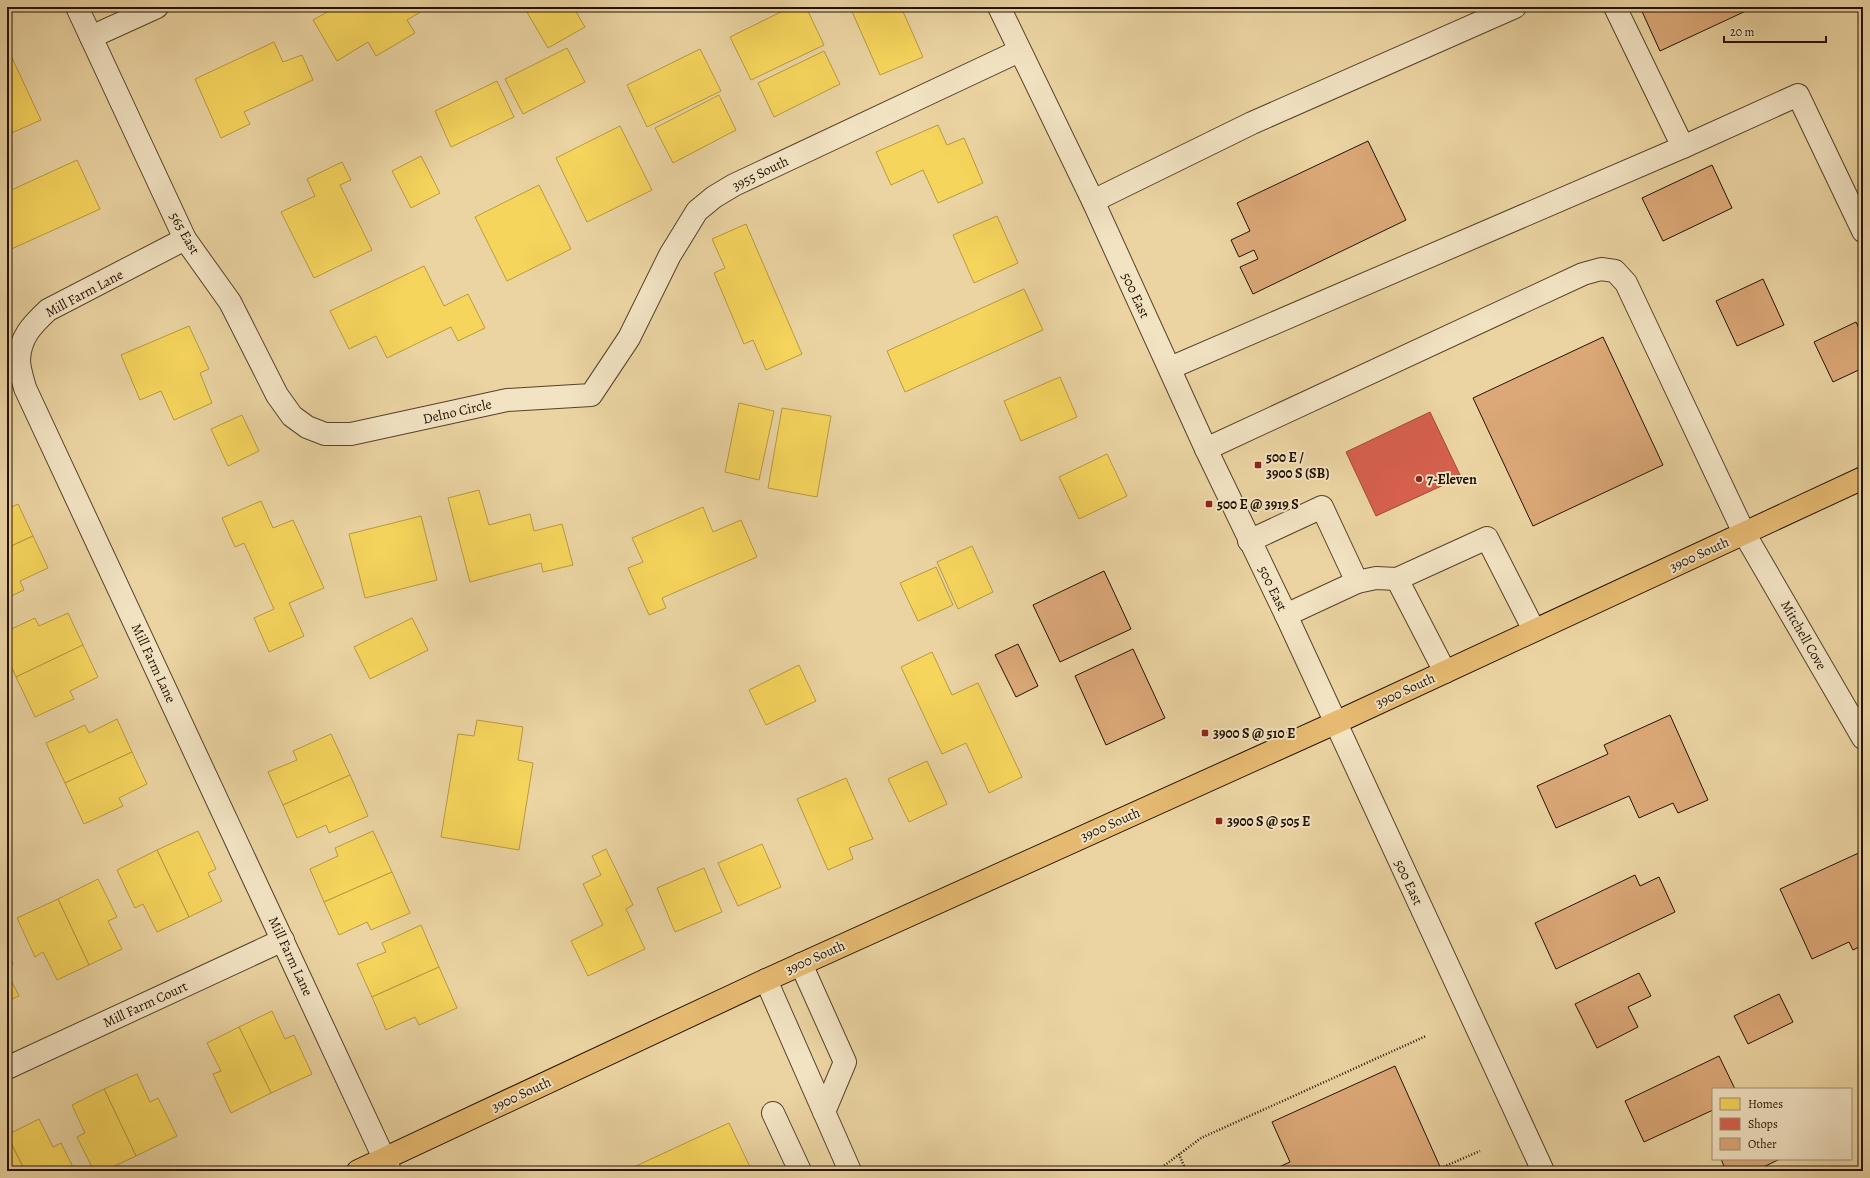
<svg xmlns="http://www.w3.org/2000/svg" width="1870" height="1178" font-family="Alegreya,serif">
  <rect width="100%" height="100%" fill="#ebd4a2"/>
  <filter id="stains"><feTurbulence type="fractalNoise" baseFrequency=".005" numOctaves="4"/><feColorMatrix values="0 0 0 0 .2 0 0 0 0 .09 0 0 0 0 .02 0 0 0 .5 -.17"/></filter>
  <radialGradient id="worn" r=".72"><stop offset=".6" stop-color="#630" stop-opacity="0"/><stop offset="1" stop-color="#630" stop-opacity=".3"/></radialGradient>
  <g fill="#f6d55c" stroke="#b79a41">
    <polygon points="336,7 429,7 407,20 415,33 376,56 368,42 337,61 313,20"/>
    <polygon points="524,7 573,7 585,27 548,48"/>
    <polygon points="791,7 806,7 824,45 751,80 730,37"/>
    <polygon points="850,7 901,7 923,57 880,75"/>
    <polygon points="274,42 283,62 302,55 313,80 244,112 250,124 221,138 195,79"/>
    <polygon points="7,47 41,120 7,135"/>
    <polygon points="567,48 585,82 523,114 505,79"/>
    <polygon points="700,49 721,91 647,127 627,85"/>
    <polygon points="824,51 840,84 774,117 758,83"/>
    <polygon points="497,81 514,117 451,147 435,111"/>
    <polygon points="719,95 736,130 673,163 655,128"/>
    <polygon points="938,125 947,145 964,138 983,183 938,203 923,170 891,185 876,152"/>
    <polygon points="620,126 652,190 587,222 556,158"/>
    <polygon points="421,156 440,193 411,208 392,171"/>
    <polygon points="77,160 100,209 7,251 7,192"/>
    <polygon points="342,162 351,180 340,185 372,250 314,278 281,212 315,196 307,179"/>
    <polygon points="539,185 571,249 507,281 475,217"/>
    <polygon points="997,216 1018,263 974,283 953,235"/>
    <polygon points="746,224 802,354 766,370 753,340 744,344 714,273 725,268 712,239"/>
    <polygon points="424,266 444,306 468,294 485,328 458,341 451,327 387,358 376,336 349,349 330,311"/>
    <polygon points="1024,289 1043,330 905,392 887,351"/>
    <polygon points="189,326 209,369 200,373 212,403 174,420 161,391 140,400 121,355"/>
    <polygon points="1060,377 1077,417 1021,441 1004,401"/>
    <polygon points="739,403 774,411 759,480 725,472"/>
    <polygon points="782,408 831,416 817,497 768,488"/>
    <polygon points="242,415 259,451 228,466 211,429"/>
    <polygon points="1107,454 1127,496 1079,519 1059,477"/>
    <polygon points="479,490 489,525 530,514 534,531 562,524 573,565 543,572 541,563 470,582 448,498"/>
    <polygon points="261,501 273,528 293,520 324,588 289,603 304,636 269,652 254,618 274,609 244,543 235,547 222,518"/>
    <polygon points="18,504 33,536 7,548 7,509"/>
    <polygon points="703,507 713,532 741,520 757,557 662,598 666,608 649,615 628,568 643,562 632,538"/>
    <polygon points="421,516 437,580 365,598 349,534"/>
    <polygon points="33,536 48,568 20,581 24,590 7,598 7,548"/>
    <polygon points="972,546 993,592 958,609 937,562"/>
    <polygon points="936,567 953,605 918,621 900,583"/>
    <polygon points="68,613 83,645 16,677 7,657 7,631 35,618 39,626"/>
    <polygon points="412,618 428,650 370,679 354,647"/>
    <polygon points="83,645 98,677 70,691 74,699 35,717 16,677"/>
    <polygon points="932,652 952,695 978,683 1022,777 989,793 966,743 942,754 901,667"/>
    <polygon points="799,665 816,701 766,725 749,690"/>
    <polygon points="117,719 132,752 65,783 46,743 85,725 89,733"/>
    <polygon points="477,720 523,727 518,760 533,763 519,850 441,837 458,734 474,736"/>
    <polygon points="331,734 350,775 283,805 268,772 297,760 293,751"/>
    <polygon points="132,752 147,784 119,798 123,806 84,824 65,783"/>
    <polygon points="927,761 947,804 909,822 888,779"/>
    <polygon points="350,775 368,816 329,833 326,825 297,838 283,805"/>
    <polygon points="846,778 873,839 849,848 853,859 828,870 797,799"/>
    <polygon points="198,831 216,869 208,873 222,901 189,917 157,850"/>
    <polygon points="373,831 392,872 324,902 310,869 338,856 335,848"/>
    <polygon points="762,844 781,887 738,906 718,863"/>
    <polygon points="606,849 633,905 626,909 645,949 588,976 571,941 603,925 583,884 601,875 592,856"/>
    <polygon points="157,850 189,917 157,932 143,904 135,908 117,870"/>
    <polygon points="704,868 722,912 675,932 657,888"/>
    <polygon points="392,872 410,913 371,930 367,922 339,935 324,902"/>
    <polygon points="98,879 117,917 108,921 122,949 89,965 58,899"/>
    <polygon points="58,899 89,965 57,980 43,952 35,957 17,918"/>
    <polygon points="421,925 439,967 372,997 357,964 386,952 382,943"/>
    <polygon points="7,951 13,964 7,967"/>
    <polygon points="439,967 457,1008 419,1025 415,1017 386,1030 372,997"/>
    <polygon points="7,972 19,996 7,1001"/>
    <polygon points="272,1011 285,1039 294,1035 312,1074 271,1093 239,1027"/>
    <polygon points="239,1027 271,1093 231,1113 213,1074 221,1071 207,1043"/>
    <polygon points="137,1074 150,1102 158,1098 177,1136 136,1156 104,1089"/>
    <polygon points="104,1089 136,1156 104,1171 94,1171 77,1137 85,1133 72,1105"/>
    <polygon points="39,1119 53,1147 61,1143 75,1171 25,1171 7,1135"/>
    <polygon points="729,1123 752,1171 625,1171"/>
    <polygon points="7,1135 25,1171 7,1171"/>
  </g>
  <polygon fill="#d6604d" stroke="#a14936" points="1430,412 1461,477 1376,516 1346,452"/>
  <g fill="#dca878" stroke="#241201">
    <polygon points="1640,7 1746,7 1748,10 1660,51"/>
    <polygon points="1368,141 1406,220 1253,294 1240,267 1258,259 1254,250 1239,257 1231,240 1250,231 1237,203"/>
    <polygon points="1712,165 1732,208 1663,241 1642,198"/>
    <polygon points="1763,279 1784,325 1737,346 1716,301"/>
    <polygon points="1856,322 1863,337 1863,368 1833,382 1814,342"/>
    <polygon points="1603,337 1663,465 1533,526 1473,398"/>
    <polygon points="1104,571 1131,629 1060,662 1033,605"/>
    <polygon points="1018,644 1038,686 1016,697 995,655"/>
    <polygon points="1133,649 1165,718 1106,745 1075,676"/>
    <polygon points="1670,715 1708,800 1678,813 1673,803 1639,818 1629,796 1556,828 1537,786 1608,754 1604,745"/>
    <polygon points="1863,851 1863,945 1853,950 1849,942 1812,959 1780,889"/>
    <polygon points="1635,875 1640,886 1659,877 1675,912 1556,969 1535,923"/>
    <polygon points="1639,973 1651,996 1628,1007 1638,1027 1597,1048 1575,1004"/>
    <polygon points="1779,994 1793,1022 1748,1044 1734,1016"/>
    <polygon points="1719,1056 1735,1089 1713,1089 1713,1110 1644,1142 1625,1101"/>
    <polygon points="1395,1066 1442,1171 1270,1171 1290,1162 1272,1122"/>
    <polygon points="1721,1159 1780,1159 1755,1171 1726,1171"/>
  </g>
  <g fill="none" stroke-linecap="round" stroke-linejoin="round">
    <defs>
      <g id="minor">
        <polyline points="77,7 185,239 230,302 277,395 292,416 307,427 325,434 351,434 507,400 591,395 629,338 670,255 697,211 714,197 734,185 1019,51"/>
        <polyline points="999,7 1093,201 1206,449 1286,615 1543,1171"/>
        <polyline points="91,37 157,7"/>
        <polyline points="1683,147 1798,95 1863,231"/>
        <polyline points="1093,201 1252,123 1515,7"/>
        <path d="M185 239 48 310C32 325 20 337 19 360 19 369 23 380 25 388L390 1171"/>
        <polyline points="1170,368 1683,147 1615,7"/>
        <polyline points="1206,449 1583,274 1601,269 1615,271 1626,283 1744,533 1863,738"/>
        <polyline points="1249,541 1322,507 1357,582 1286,615"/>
        <polyline points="1357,582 1376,578 1397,579"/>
        <polyline points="1445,672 1397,579 1487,538 1534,630"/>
        <polyline points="801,964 845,1062 824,1112"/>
        <polyline points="766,980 850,1171"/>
        <polyline points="7,1068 283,940"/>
        <polyline points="773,1113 800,1171"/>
      </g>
      <polyline id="major" points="358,1171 766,980 1335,723 1863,478"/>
    </defs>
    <use href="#minor" stroke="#564229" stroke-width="24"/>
    <use href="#major" stroke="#241201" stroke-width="24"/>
    <g stroke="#241201" stroke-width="2.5" stroke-dasharray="1 2" stroke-linecap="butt">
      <polyline points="1179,1154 1186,1171"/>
      <polyline points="1441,1168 1480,1151"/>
      <polyline points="1157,1171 1201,1138 1426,1036"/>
    </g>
    <use href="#minor" stroke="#f2e3c3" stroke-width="22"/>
    <use href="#major" stroke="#e6ba71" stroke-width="22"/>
  </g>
  <g fill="#8f2418" stroke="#f2e3c3" stroke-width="1.5">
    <rect x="1254" y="461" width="8" height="8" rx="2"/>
    <circle cx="1419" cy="479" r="4"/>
    <rect x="1205" y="500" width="8" height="8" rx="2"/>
    <rect x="1201" y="729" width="8" height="8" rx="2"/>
    <rect x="1215" y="817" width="8" height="8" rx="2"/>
  </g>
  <g text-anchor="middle" stroke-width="4" stroke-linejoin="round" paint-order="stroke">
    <g font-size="14" fill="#241201" stroke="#f2e3c3">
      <text transform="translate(760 173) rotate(-26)" y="5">3955 South</text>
      <text transform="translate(185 233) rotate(60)" y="5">565 East</text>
      <text transform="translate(84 293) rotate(-28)" y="5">Mill Farm Lane</text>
      <text transform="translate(1136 295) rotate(65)" y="5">500 East</text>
      <text transform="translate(457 411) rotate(-13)" y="5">Delno Circle</text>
      <text transform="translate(1699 554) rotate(-25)" y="5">3900 South</text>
      <text transform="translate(1273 588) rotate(64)" y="5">500 East</text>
      <text transform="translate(1804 635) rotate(60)" y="5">Mitchell Cove</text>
      <text transform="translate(154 663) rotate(65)" y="5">Mill Farm Lane</text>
      <text transform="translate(1405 690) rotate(-25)" y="5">3900 South</text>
      <text transform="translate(1110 824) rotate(-24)" y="5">3900 South</text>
      <text transform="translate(1409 882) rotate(65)" y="5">500 East</text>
      <text transform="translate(291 956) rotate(65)" y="5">Mill Farm Lane</text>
      <text transform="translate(815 957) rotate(-24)" y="5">3900 South</text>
      <text transform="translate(145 1004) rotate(-25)" y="5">Mill Farm Court</text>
      <text transform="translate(521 1094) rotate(-25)" y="5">3900 South</text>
    </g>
    <g font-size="14" font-weight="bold" fill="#241201" stroke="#f2e3c3" text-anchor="start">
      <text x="1266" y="462">500 E /<tspan x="1266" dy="16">3900 S (SB)</tspan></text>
      <text x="1427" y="484">7-Eleven</text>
      <text x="1217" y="509">500 E @ 3919 S</text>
      <text x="1213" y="738">3900 S @ 510 E</text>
      <text x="1227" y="826">3900 S @ 505 E</text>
    </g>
  </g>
  <rect width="1870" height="1178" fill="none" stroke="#ebd4a2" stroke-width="24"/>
  <rect x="8" y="8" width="1854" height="1162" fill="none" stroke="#241201" stroke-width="2"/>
  <rect x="12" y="12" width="1846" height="1154" fill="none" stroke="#241201"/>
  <rect x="1712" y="1088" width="140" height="72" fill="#f2e3c3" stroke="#a08f75"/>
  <rect x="1720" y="1098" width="20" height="12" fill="#f6d55c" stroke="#a08f75"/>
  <text x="1748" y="1108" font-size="12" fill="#241201">Homes</text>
  <rect x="1720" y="1118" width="20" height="12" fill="#d6604d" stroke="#a08f75"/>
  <text x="1748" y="1128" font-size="12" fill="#241201">Shops</text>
  <rect x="1720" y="1138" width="20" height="12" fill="#dca878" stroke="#a08f75"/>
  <text x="1748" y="1148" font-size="12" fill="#241201">Other</text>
  <path d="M1724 36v6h102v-6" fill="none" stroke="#241201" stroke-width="2"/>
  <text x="1730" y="36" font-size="12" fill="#241201" stroke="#f2e3c3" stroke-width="3" paint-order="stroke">20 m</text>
  <rect width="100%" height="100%" filter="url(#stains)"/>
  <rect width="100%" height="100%" fill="url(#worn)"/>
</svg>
